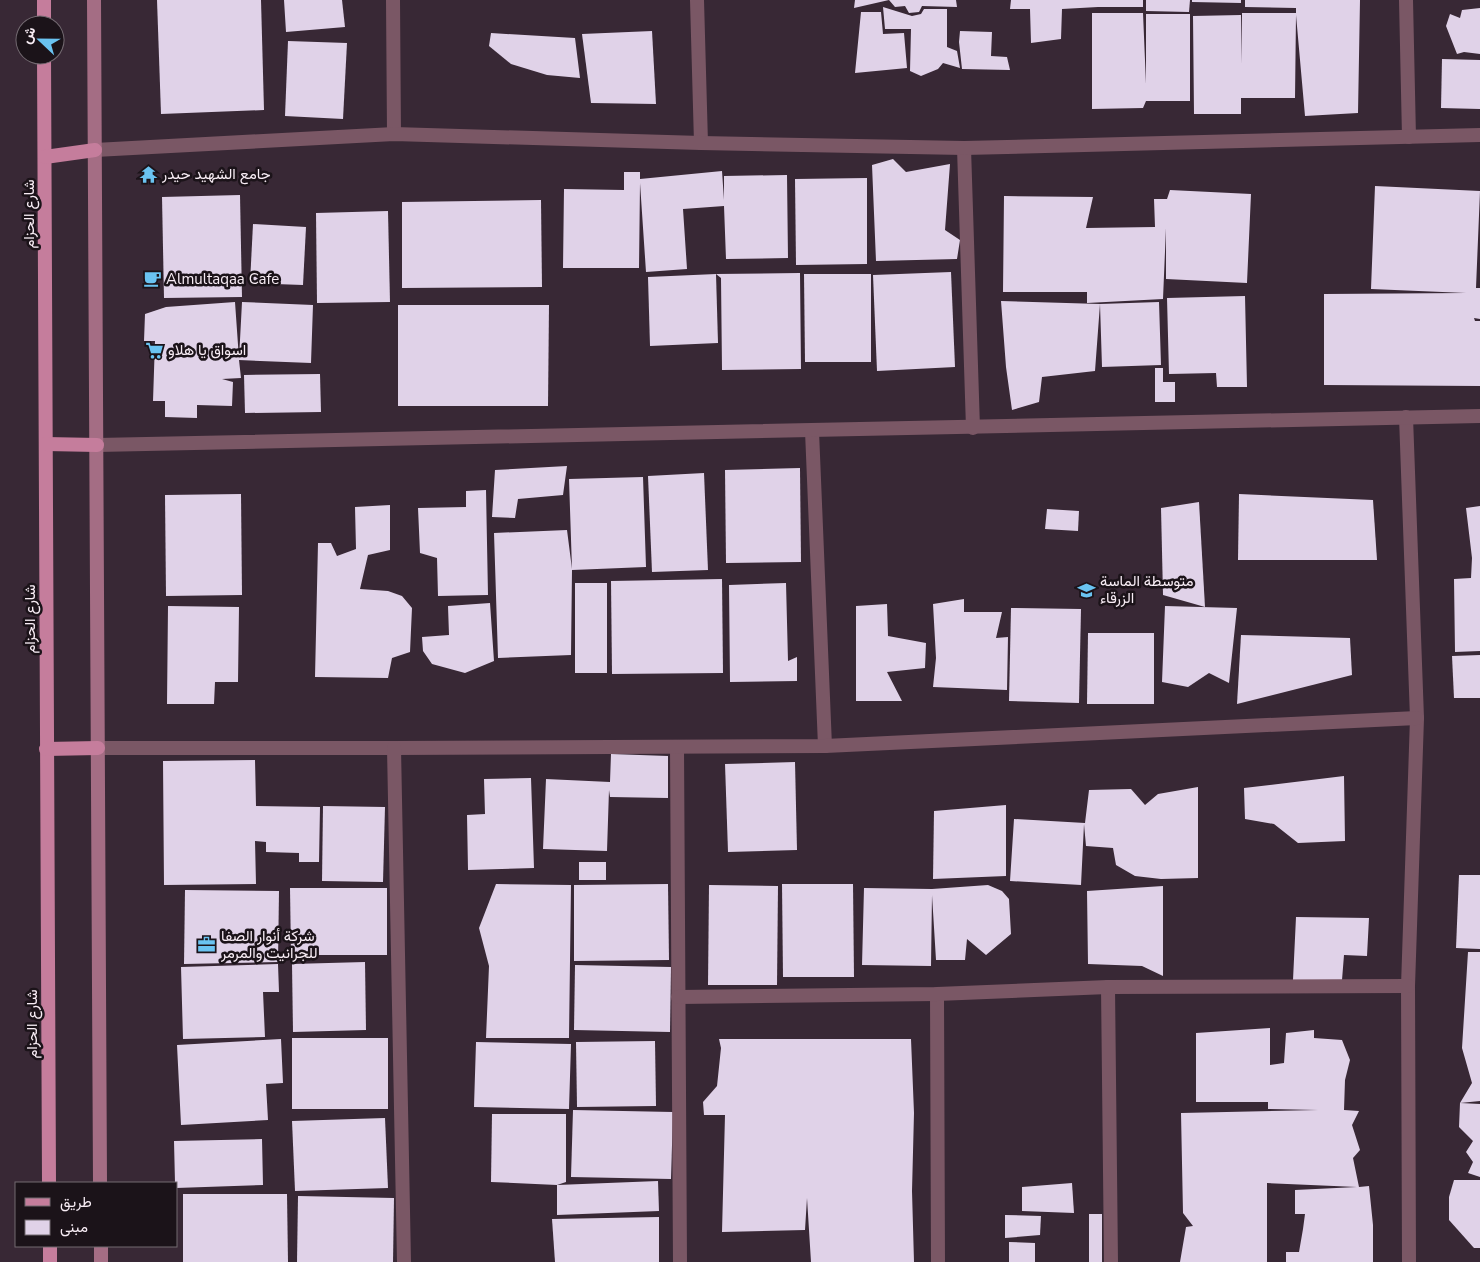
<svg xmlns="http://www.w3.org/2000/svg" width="1480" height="1262" font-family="'Nunito Sans',Vazirmatn,sans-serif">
  <rect width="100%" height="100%" fill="#382835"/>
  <g fill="#e0d2e8">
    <polygon points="157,0 261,0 264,110 161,114"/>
    <polygon points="284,0 342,0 345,27 286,32"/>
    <polygon points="855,0 956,0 957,7 922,6 919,12 909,13 905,6 895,7 889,0 854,8"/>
    <polygon points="1011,0 1143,0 1143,7 1098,7 1062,9 1061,39 1031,43 1030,9 1010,9"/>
    <polygon points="1146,0 1190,0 1189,12 1146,11"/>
    <polygon points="1192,0 1241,0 1241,3 1192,2"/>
    <polygon points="1245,0 1360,0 1358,113 1305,116 1296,15 1295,98 1241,98 1241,114 1194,114 1193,16 1241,15 1242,64 1242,13 1296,13 1296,8 1245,7"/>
    <polygon points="883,7 912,16 921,14 924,9 947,9 947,47 957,51 960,68 943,63 938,69 921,76 910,71 911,29 885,29"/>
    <polygon points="1480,8 1480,54 1464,52 1457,54 1446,26 1450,14 1460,18 1462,10"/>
    <polygon points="861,12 881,12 883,34 904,33 907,68 855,73"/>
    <polygon points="1092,13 1143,13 1146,84 1146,14 1190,14 1190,101 1146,101 1143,108 1092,109"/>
    <polygon points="652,31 656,104 591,103 582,34"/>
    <polygon points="960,31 992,32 991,56 1007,57 1010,70 962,69 959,42"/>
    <polygon points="491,33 575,38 580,78 547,75 511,64 489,46"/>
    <polygon points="288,41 347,43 343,119 285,116"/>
    <polygon points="1442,59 1480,60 1480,109 1441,108"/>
    <polygon points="893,159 906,172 950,164 945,230 960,240 957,259 876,261 872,165"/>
    <polygon points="722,171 724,200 724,176 787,175 788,258 726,259 724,206 683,209 687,269 646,272 640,183 639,268 563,268 564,189 624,190 624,172 640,172 640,179"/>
    <polygon points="867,178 867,264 796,265 795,179"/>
    <polygon points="1375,186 1480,191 1476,288 1480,288 1480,319 1474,318 1475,321 1480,321 1480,386 1324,385 1324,294 1466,293 1371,289"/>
    <polygon points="1170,190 1251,194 1247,283 1166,279 1166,228 1163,299 1087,303 1087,292 1003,292 1004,196 1093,197 1086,228 1155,227 1154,199 1167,199"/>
    <polygon points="240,195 242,297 164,298 162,197"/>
    <polygon points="541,200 542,287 402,288 402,202"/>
    <polygon points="388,211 390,302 317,303 316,213"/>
    <polygon points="253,224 306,227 303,285 250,283"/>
    <polygon points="951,272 955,367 877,371 873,275"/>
    <polygon points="800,273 801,369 722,370 721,278 716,274"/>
    <polygon points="716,274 718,343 650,346 648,277"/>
    <polygon points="804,274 871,274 871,362 805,362"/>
    <polygon points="1245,296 1247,387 1217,387 1216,373 1169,374 1167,298"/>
    <polygon points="1001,301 1100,304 1159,302 1161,365 1102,367 1100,304 1095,371 1042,377 1039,402 1012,410 1006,367"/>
    <polygon points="235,302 239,359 242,302 313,305 311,363 239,360 241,378 222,379 233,382 232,406 197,405 197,418 165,417 165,401 153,401 155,341 144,341 145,314 166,307"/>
    <polygon points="398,305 549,305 548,406 398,406"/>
    <polygon points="1155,368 1163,368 1163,382 1175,382 1175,402 1155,402"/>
    <polygon points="320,374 321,412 245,413 244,375"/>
    <polygon points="567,466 563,495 518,499 515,518 492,517 495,470"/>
    <polygon points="800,468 801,562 726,563 725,470"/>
    <polygon points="704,473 708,570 652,572 648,476"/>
    <polygon points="643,477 646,567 572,570 571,655 498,658 494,533 567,530 572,569 569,479"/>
    <polygon points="486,490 488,595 438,596 437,558 420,553 418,508 466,507 466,491"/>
    <polygon points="241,494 242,595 166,596 165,495"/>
    <polygon points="1239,494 1373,500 1377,560 1238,560"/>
    <polygon points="1199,502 1205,607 1163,595 1161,508"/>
    <polygon points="390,505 390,550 368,555 360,589 388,591 402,596 412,608 410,652 392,658 388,678 315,677 318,543 331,543 337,556 356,549 355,507"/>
    <polygon points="1480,506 1480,651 1455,652 1454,579 1471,578 1472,558 1466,508"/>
    <polygon points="1047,509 1079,511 1078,531 1045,529"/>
    <polygon points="722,579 723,673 612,674 611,581"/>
    <rect x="575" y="583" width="32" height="90"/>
    <polygon points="786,583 788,661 797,657 797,681 730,682 729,585"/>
    <polygon points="964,599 964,612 1002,612 996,638 1008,637 1007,690 933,687 936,658 933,604"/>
    <polygon points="490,603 494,661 465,673 432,664 423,651 422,637 449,635 448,606"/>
    <polygon points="887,604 888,636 926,643 925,668 887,672 902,701 856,701 856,606"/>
    <polygon points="168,606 239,607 238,682 215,682 214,704 167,704"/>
    <polygon points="1165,606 1237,608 1229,683 1209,673 1188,687 1162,682"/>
    <polygon points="1011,608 1081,609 1079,703 1009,701"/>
    <polygon points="1088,633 1154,633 1154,704 1087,704"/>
    <polygon points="1241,635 1350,638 1352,675 1237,704"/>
    <polygon points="1480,655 1480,698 1454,698 1452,656"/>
    <polygon points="611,754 668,756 668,798 610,797 609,790 607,851 543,849 546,779 610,782"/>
    <polygon points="255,760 256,806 320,807 319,862 299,862 299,853 266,852 266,842 255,841 256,884 164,885 163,761"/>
    <polygon points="795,762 797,850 728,852 725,764"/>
    <polygon points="1344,776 1345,841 1298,843 1274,824 1245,819 1244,788"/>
    <polygon points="531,778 534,868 468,870 467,815 485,814 484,779"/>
    <polygon points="1198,787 1198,878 1161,879 1135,876 1116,865 1113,848 1086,846 1084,824 1081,885 1010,881 1014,819 1085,823 1089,790 1131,789 1145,805 1158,794"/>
    <polygon points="1006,805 1006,876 933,879 934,811"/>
    <polygon points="323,806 385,807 383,882 322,881"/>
    <rect x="579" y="862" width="27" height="18"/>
    <polygon points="1459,875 1480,875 1480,949 1456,948"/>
    <polygon points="496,884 571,885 569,1038 486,1038 489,966 479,928"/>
    <polygon points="668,884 669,960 574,961 574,885"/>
    <polygon points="782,884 853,884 854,977 783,977"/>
    <polygon points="709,885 778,886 777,985 708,985"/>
    <polygon points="988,885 1002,891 1009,899 1011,934 986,955 967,939 965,960 936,960 932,895 931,966 862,965 864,888 932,889"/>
    <polygon points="1163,886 1163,976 1142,966 1088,964 1087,891"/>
    <polygon points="290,888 387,888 387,955 291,955"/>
    <polygon points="185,890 279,891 278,962 184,964"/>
    <polygon points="1296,917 1369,918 1367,956 1344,955 1342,980 1293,980"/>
    <polygon points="1468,952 1480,952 1480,1101 1460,1103 1472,1083 1462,1048"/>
    <polygon points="365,962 366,1030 293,1032 292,964"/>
    <polygon points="278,964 279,992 263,992 265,1037 183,1039 181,967"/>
    <polygon points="575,965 671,967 670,1032 574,1030"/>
    <polygon points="1270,1028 1270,1065 1284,1063 1286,1033 1314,1030 1314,1038 1342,1040 1350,1060 1345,1080 1344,1110 1359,1111 1352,1125 1360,1150 1353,1158 1359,1187 1369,1186 1373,1225 1373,1262 1286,1262 1286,1252 1299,1252 1303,1229 1305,1214 1295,1214 1295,1190 1357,1187 1267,1183 1267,1262 1180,1262 1186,1227 1193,1226 1183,1213 1181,1113 1318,1110 1268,1109 1268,1102 1196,1102 1196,1033"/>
    <rect x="292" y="1038" width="96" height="71"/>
    <polygon points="281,1039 283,1083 266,1084 268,1120 181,1125 177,1045"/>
    <polygon points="719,1039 911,1039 914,1113 912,1191 914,1262 811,1262 807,1198 805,1230 722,1232 725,1115 704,1115 703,1102 717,1086 721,1048"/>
    <polygon points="655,1041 656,1106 577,1107 576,1042"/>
    <polygon points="476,1042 571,1044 569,1109 474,1107"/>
    <polygon points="1460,1103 1480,1104 1480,1177 1468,1173 1473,1162 1466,1152 1473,1141 1459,1127"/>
    <polygon points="573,1110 673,1112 671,1179 571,1177"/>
    <polygon points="492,1114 566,1114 566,1182 557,1185 491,1182"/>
    <polygon points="385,1118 388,1188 295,1191 292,1121"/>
    <polygon points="262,1139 263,1185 176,1188 176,1183 175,1183 174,1141"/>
    <polygon points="1454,1180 1480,1180 1480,1248 1474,1248 1449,1220 1449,1197"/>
    <polygon points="658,1181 659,1211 557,1215 557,1185"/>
    <polygon points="1072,1183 1074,1213 1022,1211 1022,1187"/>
    <polygon points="183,1194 287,1194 288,1262 183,1262"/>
    <polygon points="298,1196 394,1198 393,1262 297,1262"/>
    <rect x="1089" y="1214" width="13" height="48"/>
    <polygon points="1005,1215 1041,1216 1040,1235 1005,1238"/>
    <polygon points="659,1217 659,1262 555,1262 552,1219"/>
    <polygon points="1009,1242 1035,1243 1035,1262 1009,1262"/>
  </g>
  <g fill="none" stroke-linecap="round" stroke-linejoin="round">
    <g stroke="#7a5765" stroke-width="14">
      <polyline points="393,0 394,134"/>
      <polyline points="697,0 701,143"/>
      <polyline points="1406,0 1409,137"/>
      <polyline points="964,148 973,428"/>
      <polyline points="95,150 394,134 701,143 964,148 1480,135"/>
      <polyline points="1406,417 1417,718 1408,986 1409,1262"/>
      <polyline points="812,431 825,746"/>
      <polyline points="97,445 1480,416"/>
      <polyline points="677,747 680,1262"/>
      <polyline points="98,748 394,748 825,746 1417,718"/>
      <polyline points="394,748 404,1262"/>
      <polyline points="1108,987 1111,1262"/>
      <polyline points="937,994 938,1262"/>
      <polyline points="678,997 937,994 1108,987 1408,986"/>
    </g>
    <g stroke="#a46d84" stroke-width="14">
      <polyline points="94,0 100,1183"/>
      <polyline points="101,1246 101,1262"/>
    </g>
    <g stroke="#c57d9c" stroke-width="14">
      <polyline points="44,0 44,25"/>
      <polyline points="44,55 49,1183"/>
      <polyline points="45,157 95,150"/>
      <polyline points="46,444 97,445"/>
      <polyline points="46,749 98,748"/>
      <polyline points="50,1246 50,1262"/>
    </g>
  </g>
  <defs>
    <symbol id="temple-bare" viewBox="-9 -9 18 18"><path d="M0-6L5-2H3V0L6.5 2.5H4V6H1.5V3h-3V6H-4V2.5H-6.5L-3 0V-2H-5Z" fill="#6ac3f1" stroke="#1b1319" stroke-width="2.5" paint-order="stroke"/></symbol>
    <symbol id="cafe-bare" viewBox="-9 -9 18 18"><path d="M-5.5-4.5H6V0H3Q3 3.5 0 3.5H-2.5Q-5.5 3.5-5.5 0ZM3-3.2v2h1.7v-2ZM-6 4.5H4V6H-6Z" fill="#6ac3f1" stroke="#1b1319" stroke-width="2.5" paint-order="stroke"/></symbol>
    <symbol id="supermarket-bare" viewBox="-9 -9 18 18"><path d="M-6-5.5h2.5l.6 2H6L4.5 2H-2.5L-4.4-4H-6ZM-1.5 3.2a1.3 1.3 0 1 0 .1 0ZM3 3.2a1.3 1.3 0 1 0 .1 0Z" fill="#6ac3f1" stroke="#1b1319" stroke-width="2.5" paint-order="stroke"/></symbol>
    <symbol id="school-bare" viewBox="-9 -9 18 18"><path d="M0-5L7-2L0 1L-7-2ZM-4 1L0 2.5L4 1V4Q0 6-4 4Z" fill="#6ac3f1" stroke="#1b1319" stroke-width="2.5" paint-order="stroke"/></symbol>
    <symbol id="office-bare" viewBox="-9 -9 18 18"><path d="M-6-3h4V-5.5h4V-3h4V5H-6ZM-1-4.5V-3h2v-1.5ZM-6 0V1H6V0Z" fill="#6ac3f1" stroke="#1b1319" stroke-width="2.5" paint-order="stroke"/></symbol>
  </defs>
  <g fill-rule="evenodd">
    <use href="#temple-bare" x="136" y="162" width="25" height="25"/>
    <use href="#cafe-bare" x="140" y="266" width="25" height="25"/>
    <use href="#supermarket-bare" x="142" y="338" width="25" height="25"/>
    <use href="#school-bare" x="1074" y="578" width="25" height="25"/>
    <use href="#office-bare" x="194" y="932" width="25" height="25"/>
  </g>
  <g text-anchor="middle" stroke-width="5" stroke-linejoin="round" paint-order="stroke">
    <g font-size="15" fill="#f8edf5" stroke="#1b1319" text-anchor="start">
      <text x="162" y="179">جامع الشهيد حيدر</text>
      <text x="166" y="284">Almultaqaa Cafe</text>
      <text x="168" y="355">اسواق يا هلاو</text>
      <text x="1100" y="586">متوسطة الماسة<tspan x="1100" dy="17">الزرقاء</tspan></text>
      <text x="221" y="941">شركة أنوار الصفا<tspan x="221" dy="17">للجرانيت والمرمر</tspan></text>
    </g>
    <g font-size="15" fill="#f8edf5" stroke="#1b1319">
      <text transform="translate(29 214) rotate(-90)" y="5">شارع الحزام</text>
      <text transform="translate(30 619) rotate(-90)" y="5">شارع الحزام</text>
      <text transform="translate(32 1024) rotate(-90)" y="5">شارع الحزام</text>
    </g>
  </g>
  <rect x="15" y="1182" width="162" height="65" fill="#1b1319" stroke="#736a71"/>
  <rect x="25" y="1198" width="25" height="8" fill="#c57d9c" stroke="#736a71"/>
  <text x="60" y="1207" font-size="15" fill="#f8edf5">طريق</text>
  <rect x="25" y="1220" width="25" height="15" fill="#e0d2e8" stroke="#736a71"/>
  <text x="60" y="1232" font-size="15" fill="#f8edf5">مبنى</text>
  <g transform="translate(40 40) rotate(292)"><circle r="24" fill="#1b1319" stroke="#736a71"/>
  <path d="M0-4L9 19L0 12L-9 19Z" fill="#6ac3f1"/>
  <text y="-8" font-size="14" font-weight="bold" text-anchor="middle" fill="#f8edf5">ش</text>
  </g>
</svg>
